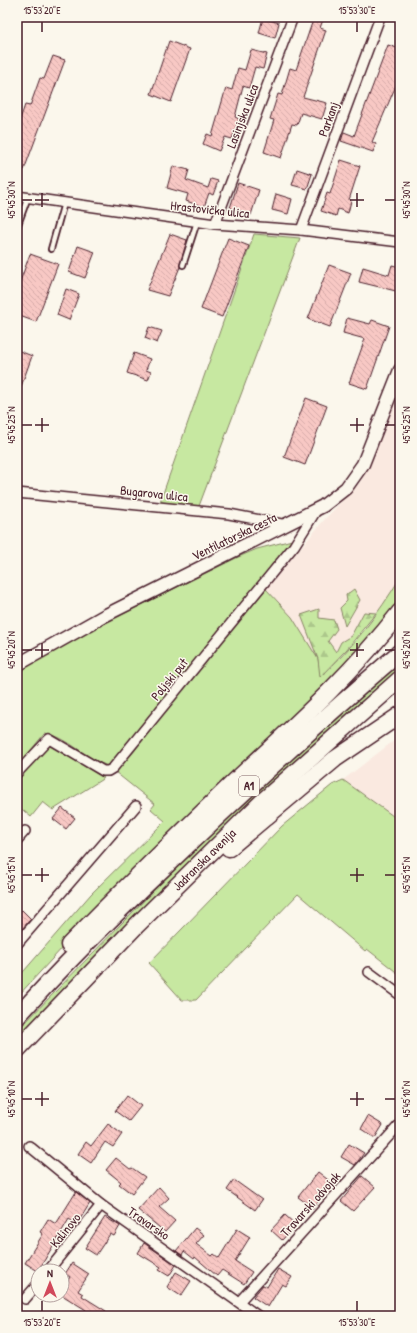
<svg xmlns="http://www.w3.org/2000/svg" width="417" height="1333" font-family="'Patrick Hand',sans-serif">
  <defs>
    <pattern id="forest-firs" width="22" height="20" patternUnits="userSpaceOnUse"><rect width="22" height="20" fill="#c7e8a1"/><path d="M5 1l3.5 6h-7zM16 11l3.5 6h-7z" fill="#acc78b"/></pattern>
    <pattern id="building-back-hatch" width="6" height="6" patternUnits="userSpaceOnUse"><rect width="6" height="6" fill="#f8c8c4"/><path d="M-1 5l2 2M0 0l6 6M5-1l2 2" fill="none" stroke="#d6aba9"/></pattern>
  </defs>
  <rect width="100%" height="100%" fill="#fbf7ec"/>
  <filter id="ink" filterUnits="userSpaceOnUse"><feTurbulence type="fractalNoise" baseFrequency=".025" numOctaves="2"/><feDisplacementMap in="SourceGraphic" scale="8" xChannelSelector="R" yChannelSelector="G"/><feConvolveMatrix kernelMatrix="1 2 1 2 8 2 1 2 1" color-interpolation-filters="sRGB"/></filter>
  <g filter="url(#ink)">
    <g fill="#fae9e0">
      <polygon points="400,382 400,578 388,599 347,649 320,677 292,617 266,589 325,519 361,481 371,459"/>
      <polygon points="400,736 400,821 343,780"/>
    </g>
    <g fill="#c7e8a1" stroke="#888466">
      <polygon points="254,234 300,238 199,506 160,502"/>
      <path d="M292 540 108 766C85 759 69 737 45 733L17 767V672L109 621 236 558 257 549Z"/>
      <path d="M400 578V603L371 641 64 946 17 997V979L91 894 165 821 151 809 155 804 115 772 132 754 192 677 266 589 292 617 318 659 321 676C352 649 379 613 400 578Z"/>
      <path d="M400 662V668C264 783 138 909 17 1039L18 1030 195 848 313 738Z"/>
      <polygon points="47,744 104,778 53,810 43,802 31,817 17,805 17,779"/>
      <polygon points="343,780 400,821 400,975 367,949 365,951 298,894 196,1000 182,1000 149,963 282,826 332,785"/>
    </g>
    <g fill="url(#forest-firs)" stroke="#888466">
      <polygon points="354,589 360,600 345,626 340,608 347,601 346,595"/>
      <polygon points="319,609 319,618 334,620 337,629 328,641 336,652 341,642 351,636 364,612 376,613 347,649 320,677 318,659 301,615"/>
    </g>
    <g fill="url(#building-back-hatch)" stroke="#4a1f2b">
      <polygon points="314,17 324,17 320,28 326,30 303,97 327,103 322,119 301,113 297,125 292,124 281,158 264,152 274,120 270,119 278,94 282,95 290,68 296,70"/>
      <polygon points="263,18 279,23 275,38 259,33"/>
      <polygon points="169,41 190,49 171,102 151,94"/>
      <polygon points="388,45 400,49 400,76 372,142 376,144 373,152 341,141 344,132 354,136"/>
      <polygon points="251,50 267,54 263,69 255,67 249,88 243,86 235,117 239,119 232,139 225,137 219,151 203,144 207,134 212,136 226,88 232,90 238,68 245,70"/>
      <polygon points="53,56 65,60 24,170 17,167 17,128 25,105 30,106 40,78 44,79"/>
      <polygon points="341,160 360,166 349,200 351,201 348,213 338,209 336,216 321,211 327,193 330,194"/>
      <polygon points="173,166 189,170 186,180 208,188 211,179 218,181 213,195 209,193 204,207 186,201 188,194 167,188"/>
      <polygon points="297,169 312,174 307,189 292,185"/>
      <polygon points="238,183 259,190 251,215 230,208"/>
      <polygon points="276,194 292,199 288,214 272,210"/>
      <polygon points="170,234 187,240 180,267 168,296 147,290"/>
      <polygon points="228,238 249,246 222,317 201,309"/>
      <polygon points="78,246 95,252 85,278 69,272"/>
      <polygon points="30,254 58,264 36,322 17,315 17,290"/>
      <polygon points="329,265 351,273 330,327 308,319"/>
      <polygon points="392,265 400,267 400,292 359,282 363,267 389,275"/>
      <polygon points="66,289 79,294 69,320 57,315"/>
      <polygon points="347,318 370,324 372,320 389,326 367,389 349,383 365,339 343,333"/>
      <polygon points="149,327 162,331 157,343 145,338"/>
      <polygon points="17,350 32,356 18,395 17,395"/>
      <polygon points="134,353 150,359 146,370 151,372 148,380 127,373"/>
      <polygon points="306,398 327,406 305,465 284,457"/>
      <polygon points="62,808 75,818 66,829 53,819"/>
      <polygon points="22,910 31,919 20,931 17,928 17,914"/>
      <polygon points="127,1095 141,1106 129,1121 115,1111"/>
      <polygon points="368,1116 383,1125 375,1138 361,1129"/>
      <polygon points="108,1124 122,1134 113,1147 105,1142 91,1163 78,1154 86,1142 91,1146"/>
      <polygon points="349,1144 364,1153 355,1165 341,1157"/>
      <polygon points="116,1158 130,1169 132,1168 145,1177 132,1194 119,1184 121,1182 106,1170"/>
      <polygon points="318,1172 332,1183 313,1208 298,1197"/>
      <polygon points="362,1176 375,1187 353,1211 341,1201"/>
      <polygon points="234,1180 262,1200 255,1210 227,1190"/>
      <polygon points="159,1187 169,1198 159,1207 175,1221 165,1232 138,1210"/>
      <polygon points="76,1192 90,1203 77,1224 69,1219 38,1271 25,1263 43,1234 40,1232 48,1219 56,1224"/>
      <polygon points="285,1215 296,1225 282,1240 271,1230"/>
      <polygon points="105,1217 120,1226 114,1236 110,1234 96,1255 85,1248"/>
      <polygon points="195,1228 204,1235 196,1244 212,1256 214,1254 219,1258 237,1229 250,1237 235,1261 252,1272 244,1284 222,1270 217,1276 195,1257 194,1259 184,1251 182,1255 176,1251"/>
      <polygon points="144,1243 176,1265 169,1276 159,1270 161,1267 138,1253"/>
      <polygon points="72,1263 89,1274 78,1291 83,1294 82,1296 106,1311 103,1316 82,1316 86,1310 62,1295 62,1290 70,1277 65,1274"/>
      <polygon points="278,1269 292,1277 286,1286 282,1284 268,1307 253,1297 263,1285 267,1287"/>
      <polygon points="176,1272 191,1281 181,1296 167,1287"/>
    </g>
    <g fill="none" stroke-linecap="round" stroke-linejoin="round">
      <defs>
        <g id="lane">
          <polyline points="17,227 28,197"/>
          <polyline points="51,249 64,203"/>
          <polyline points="183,265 197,222"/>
        </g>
        <g id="street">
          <polyline points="17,196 215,224 301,230 400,242"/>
          <polyline points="215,224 293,17"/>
          <polyline points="301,230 380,17"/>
          <polyline points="17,493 229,514 287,525"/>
          <polyline points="17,773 49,739 103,771 108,771 113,768 294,546 317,509"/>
          <polyline points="17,840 25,831"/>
          <polyline points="17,944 136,806"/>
          <polyline points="369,972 400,995"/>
          <polyline points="29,1146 101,1205 258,1316"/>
          <polyline points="48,1271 101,1205"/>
          <polyline points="25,1299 38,1284"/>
          <polyline points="239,1302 400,1124"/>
        </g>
        <polyline id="secondary" points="17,665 104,616 323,506 346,488 363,464 400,370"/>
        <g id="highway">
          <polyline points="229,848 335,759 400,715"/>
          <path d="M69 945C123 889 179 835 235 781 293 727 351 675 400 612"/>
          <path d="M17 1017C65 963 117 912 170 862 245 790 321 720 400 652"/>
          <path id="s1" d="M17 1050 137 925 264 800 400 679"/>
        </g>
      </defs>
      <use href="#lane" stroke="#4a1f2b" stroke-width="8"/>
      <use href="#street" stroke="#4a1f2b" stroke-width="12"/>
      <use href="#secondary" stroke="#4a1f2b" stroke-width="15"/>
      <use href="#highway" stroke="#4a1f2b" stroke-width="19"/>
      <use href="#lane" stroke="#fbf7ec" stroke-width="4.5"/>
      <use href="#street" stroke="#fbf7ec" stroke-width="9"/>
      <use href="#secondary" stroke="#fbf7ec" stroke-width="12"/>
      <use href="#highway" stroke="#fbf7ec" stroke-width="16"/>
    </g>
  </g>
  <path fill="none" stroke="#4a1f2b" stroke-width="1.5" d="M42 22V32M357 22V32M42 193V207M357 193V207M22 200H32M35 200H49M350 200H364M385 200H395M42 418V432M357 418V432M22 425H32M35 425H49M350 425H364M385 425H395M42 643V657M357 643V657M22 650H32M35 650H49M350 650H364M385 650H395M42 868V882M357 868V882M22 875H32M35 875H49M350 875H364M385 875H395M42 1092V1106M357 1092V1106M22 1099H32M35 1099H49M350 1099H364M385 1099H395M42 1301V1311M357 1301V1311"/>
  <g text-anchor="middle" stroke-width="3" stroke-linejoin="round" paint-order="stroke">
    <rect fill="#fbf7ec" stroke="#7f6065" stroke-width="1" x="239" y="776" width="20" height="20" rx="3"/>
    <g font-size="12" font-weight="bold" fill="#4a1f2b">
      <text x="249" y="790">A1</text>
    </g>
    <g font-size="13" fill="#4a1f2b" stroke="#fbf7ec">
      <text transform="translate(242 116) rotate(-69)" y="5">Lasinjska ulica</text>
      <text transform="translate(328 119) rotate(-70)" y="5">Parkanj</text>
      <text transform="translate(210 209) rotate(6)" y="5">Hrastovička ulica</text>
      <text transform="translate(154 493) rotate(6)" y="5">Bugarova ulica</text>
      <text transform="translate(234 536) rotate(-26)" y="5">Ventilatorska cesta</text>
      <text transform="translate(169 679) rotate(-51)" y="5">Poljski put</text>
      <text dy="5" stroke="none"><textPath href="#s1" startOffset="267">Jadranska avenija</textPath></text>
      <text transform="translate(310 1204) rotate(-48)" y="5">Travarski odvojak</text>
      <text transform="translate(149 1223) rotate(35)" y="5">Travarsko</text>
      <text transform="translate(65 1230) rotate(-51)" y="5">Kalinovo</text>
    </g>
  </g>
  <rect width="417" height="1333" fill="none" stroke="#fbf7ec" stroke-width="44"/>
  <g transform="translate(50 1283)"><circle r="19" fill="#fbf7ec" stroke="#b4a19f"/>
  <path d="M0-3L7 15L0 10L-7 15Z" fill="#d1495b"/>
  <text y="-6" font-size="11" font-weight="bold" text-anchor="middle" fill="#4a1f2b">N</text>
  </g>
  <rect x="22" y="22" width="373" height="1289" fill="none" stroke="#4a1f2b" stroke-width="1.5"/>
  <g font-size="10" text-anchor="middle" fill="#4a1f2b">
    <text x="42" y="14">15°53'20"E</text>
    <text x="357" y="14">15°53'30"E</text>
    <text transform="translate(11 200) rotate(-90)" y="4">45°45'30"N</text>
    <text transform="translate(406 200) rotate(-90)" y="4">45°45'30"N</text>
    <text transform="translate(11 425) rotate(-90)" y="4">45°45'25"N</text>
    <text transform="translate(406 425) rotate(-90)" y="4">45°45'25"N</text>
    <text transform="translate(11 650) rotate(-90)" y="4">45°45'20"N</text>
    <text transform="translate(406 650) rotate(-90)" y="4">45°45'20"N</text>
    <text transform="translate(11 875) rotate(-90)" y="4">45°45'15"N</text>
    <text transform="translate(406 875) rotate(-90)" y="4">45°45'15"N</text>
    <text transform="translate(11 1099) rotate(-90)" y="4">45°45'10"N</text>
    <text transform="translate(406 1099) rotate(-90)" y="4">45°45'10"N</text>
    <text x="42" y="1326">15°53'20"E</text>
    <text x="357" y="1326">15°53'30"E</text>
  </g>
</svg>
